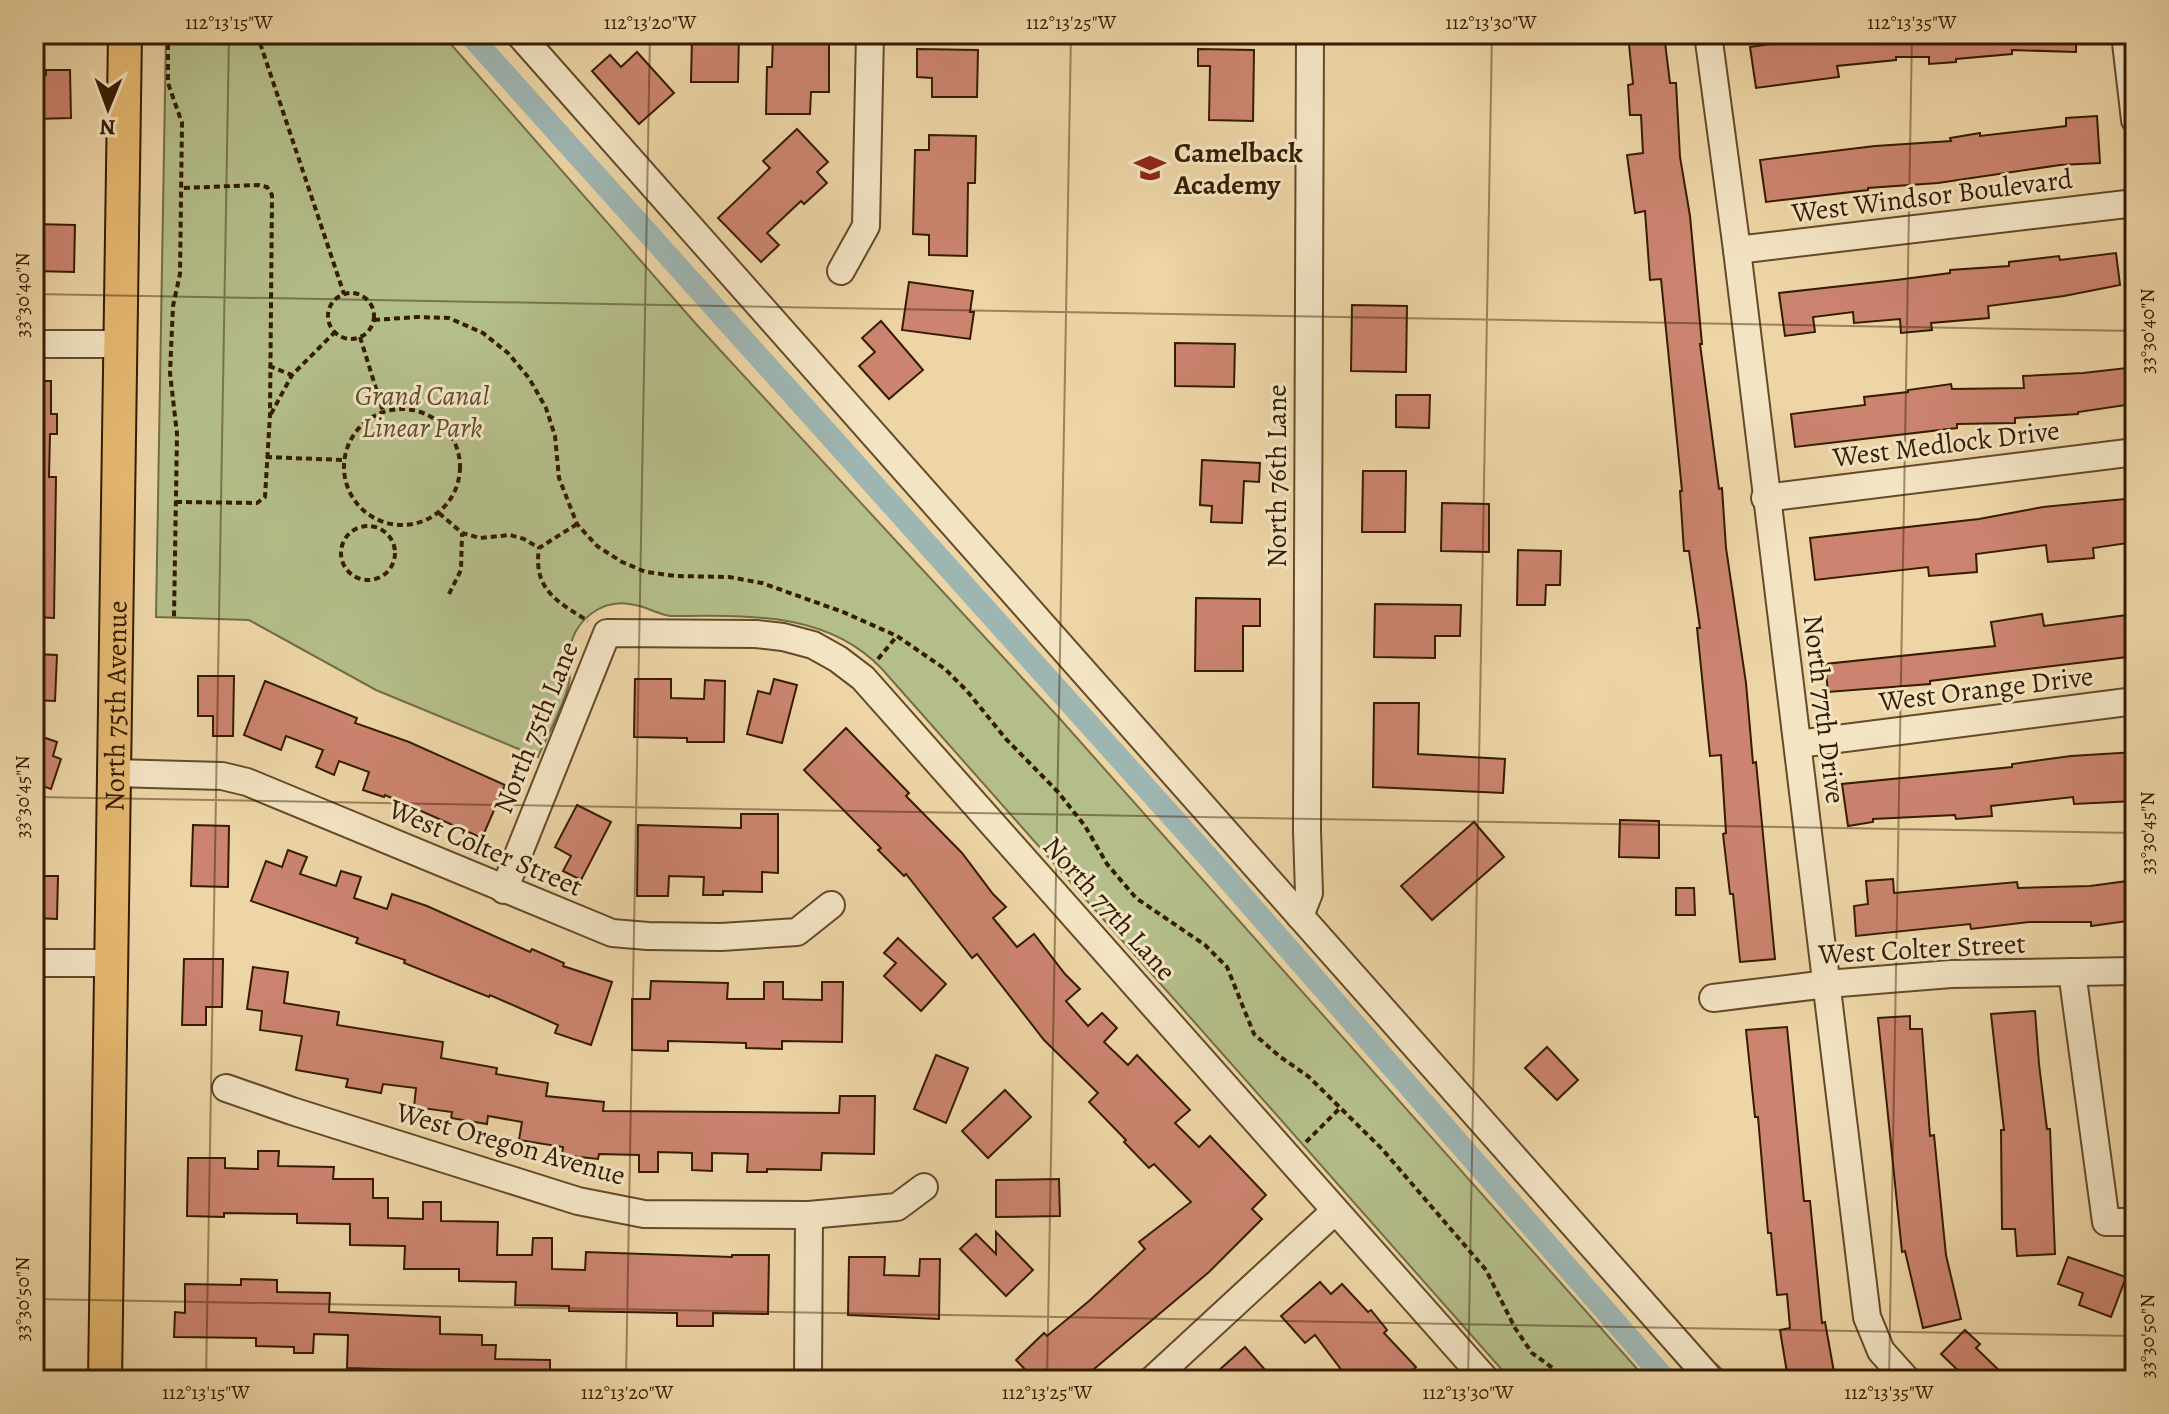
<svg xmlns="http://www.w3.org/2000/svg" width="2169" height="1414" font-family="Alegreya,serif">
  <rect width="100%" height="100%" fill="#edd5a5"/>
  <filter id="stains"><feTurbulence type="fractalNoise" baseFrequency=".0025" numOctaves="4"/><feColorMatrix values="0 0 0 0 .2 0 0 0 0 .09 0 0 0 0 .02 0 0 0 .5 -.17"/></filter>
  <radialGradient id="worn" r=".72"><stop offset=".6" stop-color="#630" stop-opacity="0"/><stop offset="1" stop-color="#630" stop-opacity=".3"/></radialGradient>
  <path fill="#b4be8a" stroke="#746d45" stroke-width="2" d="M166 34H442L697 325 1061 720 1647 1380H1511L882 669C826 610 745 616 670 616 657 614 647 607 635 605 602 597 574 620 569 652 567 662 572 673 569 683 565 704 547 736 538 757L376 690 249 620 156 617Z"/>
  <g fill="none" stroke-linecap="round" stroke-linejoin="round">
    <polyline stroke="#74786b" stroke-width="7" points="1716,1367 1728,1380"/>
    <polyline stroke="#9eb6b2" stroke-width="22" points="469,34 1210,859 1666,1380"/>
  </g>
  <g fill="#cc8470" stroke="#351c00" stroke-width="2">
    <polygon points="709,34 739,34 738,82 691,82 692,36 709,37"/>
    <polygon points="773,34 829,34 829,92 811,92 810,114 766,114 767,67 772,67"/>
    <polygon points="1628,34 1664,34 1670,83 1676,83 1680,157 1690,216 1702,344 1700,344 1719,489 1722,488 1726,548 1746,683 1753,763 1756,762 1775,959 1740,962 1733,894 1730,894 1723,834 1726,833 1721,755 1710,756 1697,628 1700,628 1689,551 1684,551 1680,491 1682,491 1661,279 1650,280 1645,211 1635,213 1627,155 1643,153 1641,115 1630,115 1628,85 1633,84"/>
    <polygon points="1838,34 2076,34 2076,52 2012,50 2012,54 1956,59 1956,62 1929,64 1929,57 1896,57 1896,60 1837,66 1839,77 1756,88 1750,47"/>
    <polygon points="917,49 978,50 977,97 932,97 932,78 917,77"/>
    <polygon points="1198,49 1254,50 1253,121 1209,120 1210,66 1198,66"/>
    <polygon points="637,52 674,93 639,124 592,71 610,55 621,67"/>
    <polygon points="46,70 70,70 71,118 34,119 34,75 46,75"/>
    <polygon points="2097,116 2100,163 2060,165 1938,183 1868,188 1868,190 1766,202 1760,160 1875,146 1951,141 1950,138 1980,133 1980,136 2066,126 2066,118"/>
    <polygon points="797,129 828,162 817,172 827,183 804,204 801,201 767,233 779,245 761,262 718,218 770,168 763,161"/>
    <polygon points="929,135 976,136 975,183 968,183 967,256 929,255 929,235 913,234 915,150 929,150"/>
    <polygon points="34,224 75,225 74,272 34,271"/>
    <polygon points="2116,253 2120,285 2064,296 1988,306 1989,318 1931,323 1932,330 1901,333 1900,319 1854,323 1853,312 1813,317 1815,332 1785,336 1779,293 1896,280 1950,273 1950,270 2009,266 2009,262 2059,256 2060,260"/>
    <polygon points="909,282 973,291 970,312 974,312 970,339 902,330"/>
    <polygon points="1352,305 1407,306 1406,372 1351,371"/>
    <polygon points="881,321 923,370 889,399 859,366 875,352 862,338"/>
    <polygon points="1175,343 1235,344 1234,387 1175,386"/>
    <polygon points="2135,367 2135,384 2131,385 2133,404 2078,412 2078,414 2015,418 2015,423 1957,424 1957,428 1795,447 1791,414 1865,405 1864,397 1908,392 1908,390 1951,384 1952,389 2024,388 2023,376 2083,373"/>
    <polygon points="34,381 51,381 51,414 57,414 57,434 50,434 49,477 56,477 54,618 34,617"/>
    <polygon points="1396,395 1430,395 1429,428 1396,427"/>
    <polygon points="1202,460 1260,463 1259,482 1244,481 1242,523 1211,522 1212,506 1200,505"/>
    <polygon points="1363,471 1406,471 1405,532 1362,532"/>
    <polygon points="2135,498 2135,542 2093,548 2094,558 2048,562 2046,545 1976,554 1977,572 1929,576 1928,567 1815,580 1810,538 1979,519 2043,507"/>
    <polygon points="1442,503 1489,504 1489,552 1441,551"/>
    <polygon points="1518,550 1561,551 1560,585 1546,585 1545,605 1517,605"/>
    <polygon points="1196,598 1260,599 1260,626 1243,626 1243,671 1195,671"/>
    <polygon points="1375,604 1461,605 1460,636 1435,636 1435,658 1374,657"/>
    <polygon points="2042,614 2044,626 2135,614 2135,656 1930,681 1930,684 1828,692 1825,664 1995,646 1991,622"/>
    <polygon points="34,654 57,655 55,701 34,700"/>
    <polygon points="198,676 234,676 233,736 213,736 213,716 198,716"/>
    <polygon points="635,679 671,679 671,698 704,699 705,680 725,681 724,742 687,742 687,738 634,737"/>
    <polygon points="774,679 797,685 782,743 747,734 758,691 770,694"/>
    <polygon points="265,681 357,718 355,723 409,742 505,785 482,838 385,795 384,797 363,790 369,772 339,761 334,775 316,767 323,750 286,736 281,750 244,735"/>
    <polygon points="1374,703 1419,703 1418,754 1505,759 1503,793 1373,787"/>
    <polygon points="846,728 909,793 906,796 962,853 993,894 1006,907 993,918 1017,947 1034,934 1065,974 1080,989 1066,1001 1088,1026 1102,1013 1117,1028 1104,1042 1128,1065 1137,1055 1190,1110 1175,1123 1199,1147 1210,1136 1266,1195 1252,1209 1262,1219 1209,1272 1081,1380 1035,1380 1016,1360 1044,1333 1047,1336 1089,1301 1145,1249 1139,1242 1191,1202 1154,1164 1149,1168 1124,1142 1126,1140 1089,1102 1098,1093 1044,1040 977,954 972,958 906,874 904,876 878,850 881,848 804,770"/>
    <polygon points="34,734 57,742 53,756 61,759 51,789 34,783"/>
    <polygon points="2135,752 2135,801 2074,804 2073,797 1991,806 1992,816 1956,819 1955,815 1873,819 1873,822 1848,826 1842,784 2012,767 2012,764 2071,756"/>
    <polygon points="577,805 611,822 581,880 563,871 571,856 555,847"/>
    <polygon points="741,814 778,814 778,873 762,872 762,892 723,891 723,895 703,895 704,877 669,876 668,896 637,896 638,825 741,828"/>
    <polygon points="1620,820 1659,821 1659,858 1619,857"/>
    <polygon points="1474,822 1504,857 1432,920 1401,886"/>
    <polygon points="193,825 229,826 228,887 191,886"/>
    <polygon points="288,850 307,857 300,874 336,886 341,871 361,877 354,898 387,909 392,894 427,906 530,952 532,949 564,963 563,966 612,982 591,1045 555,1033 558,1025 490,995 489,997 404,963 405,960 356,943 358,938 251,901 266,861 282,867"/>
    <polygon points="34,876 58,876 57,919 34,918"/>
    <polygon points="1893,879 1894,893 2017,882 2018,888 2090,886 2135,880 2135,920 2091,926 2091,922 2029,922 1971,929 1970,924 1856,936 1854,906 1868,904 1866,881"/>
    <polygon points="1676,888 1694,888 1695,915 1676,915"/>
    <polygon points="898,938 946,984 921,1011 884,976 896,963 884,953"/>
    <polygon points="184,959 223,959 222,1007 206,1007 206,1025 182,1025"/>
    <polygon points="253,967 288,972 284,1003 339,1012 337,1025 443,1042 441,1058 497,1068 496,1074 548,1083 546,1096 604,1102 603,1111 839,1113 840,1096 875,1096 874,1154 822,1153 821,1170 767,1169 767,1172 747,1172 748,1154 712,1153 712,1171 692,1170 692,1153 658,1152 658,1172 639,1172 639,1155 599,1154 598,1159 562,1155 563,1147 519,1140 522,1122 488,1116 487,1124 451,1118 452,1112 414,1107 416,1088 383,1084 381,1093 346,1087 348,1079 296,1070 302,1036 260,1030 262,1011 247,1009"/>
    <polygon points="651,981 728,983 727,999 764,999 764,982 783,982 783,999 822,1000 822,982 843,982 842,1042 782,1041 782,1049 746,1048 746,1043 668,1041 668,1051 632,1050 632,999 650,999"/>
    <polygon points="2035,1011 2039,1064 2047,1129 2050,1129 2055,1254 2017,1256 2015,1229 2002,1229 2001,1130 2004,1130 1991,1014"/>
    <polygon points="1910,1016 1910,1029 1922,1029 1930,1136 1934,1135 1946,1255 1961,1319 1923,1328 1905,1251 1902,1252 1878,1018"/>
    <polygon points="1787,1027 1804,1201 1810,1201 1822,1323 1825,1322 1834,1372 1788,1379 1780,1330 1790,1328 1787,1294 1777,1295 1771,1233 1768,1233 1758,1117 1755,1117 1746,1030"/>
    <polygon points="1547,1047 1578,1080 1557,1100 1525,1068"/>
    <polygon points="936,1055 968,1068 946,1123 914,1109"/>
    <polygon points="1005,1090 1031,1117 988,1158 962,1131"/>
    <polygon points="258,1151 279,1151 278,1166 334,1167 333,1179 373,1179 373,1198 388,1198 388,1218 423,1219 423,1202 441,1202 441,1221 498,1222 497,1255 532,1255 533,1238 552,1238 552,1269 585,1270 586,1252 732,1257 732,1255 769,1255 768,1314 713,1313 713,1326 677,1326 677,1313 569,1311 569,1306 515,1305 516,1282 459,1281 459,1269 404,1269 405,1246 350,1245 350,1224 297,1223 297,1214 224,1213 224,1217 187,1216 188,1158 225,1158 225,1168 258,1169"/>
    <polygon points="1059,1179 1060,1216 996,1217 996,1180"/>
    <polygon points="996,1232 1033,1270 1006,1296 960,1249 976,1234 996,1254"/>
    <polygon points="849,1257 885,1257 884,1275 919,1276 920,1259 940,1259 939,1319 848,1315"/>
    <polygon points="2068,1257 2126,1277 2111,1317 2079,1305 2083,1293 2058,1284"/>
    <polygon points="241,1279 277,1280 277,1292 330,1293 329,1312 440,1317 440,1334 482,1335 482,1345 496,1345 495,1359 550,1360 550,1380 416,1380 416,1370 347,1368 348,1335 314,1334 313,1353 294,1353 294,1347 256,1346 256,1338 174,1337 175,1312 185,1313 185,1284 241,1285"/>
    <polygon points="1320,1282 1331,1294 1342,1284 1368,1312 1371,1310 1387,1330 1384,1333 1416,1367 1403,1380 1349,1380 1315,1335 1305,1343 1281,1316"/>
    <polygon points="1965,1330 1980,1344 1976,1348 2009,1380 1968,1380 1941,1354"/>
    <polygon points="1245,1347 1274,1380 1208,1380"/>
  </g>
  <g fill="none" stroke-linecap="round" stroke-linejoin="round">
    <defs>
      <g id="minor">
        <polyline points="519,34 1711,1380"/>
        <polyline points="1708,34 1737,250 1867,1317 1881,1351 1907,1380"/>
        <polyline points="2125,34 2135,120"/>
        <polyline points="1737,250 2135,203"/>
        <polyline points="841,271 866,226 870,34"/>
        <polyline points="34,344 119,344"/>
        <polyline points="1765,498 2135,452"/>
        <polyline points="1798,744 2135,701"/>
        <polyline points="114,773 222,776 247,782 612,933 648,936 721,937 797,932 831,905"/>
        <polyline points="504,890 607,633 756,634 783,637 813,645 838,659 863,678 1486,1380"/>
        <polyline points="1300,916 1309,893 1307,831 1310,34"/>
        <polyline points="34,963 111,963"/>
        <polyline points="2072,972 2106,1222 2135,1222"/>
        <polyline points="1713,998 1827,984 1951,974 2135,971"/>
        <polyline points="226,1088 292,1111 578,1201 644,1214 809,1215 897,1207 924,1187"/>
        <polyline points="808,1380 809,1215"/>
        <polyline points="1152,1380 1335,1211"/>
      </g>
      <g id="major">
        <path id="s1" d="M105 1380 125 34"/>
      </g>
    </defs>
    <use href="#minor" stroke="#634a29" stroke-width="30"/>
    <use href="#major" stroke="#351c00" stroke-width="36"/>
    <g stroke="#351c00" stroke-width="4" stroke-dasharray="6 4" stroke-linecap="butt">
      <polyline points="168,34 168,83 182,123 180,274 173,306 170,373 177,434 174,617"/>
      <polyline points="257,34 344,294"/>
      <circle cx="351" cy="316" r="23"/>
      <polyline points="374,320 417,317 449,318 483,333 508,353 529,378 546,408 555,436 559,478 577,524 597,546 622,562 646,572 676,576 729,577 762,583 843,612 897,636 945,669 967,691 1006,739 1058,792 1085,826 1107,864 1136,898 1205,945 1227,967 1254,1034 1279,1056 1309,1077 1382,1149 1486,1270 1515,1328 1532,1353 1569,1380"/>
      <polyline points="360,337 383,411"/>
      <polyline points="269,366 292,375"/>
      <circle cx="402" cy="467" r="58"/>
      <polyline points="271,414 292,375 335,332"/>
      <polyline points="266,457 344,460"/>
      <polyline points="176,502 257,503 265,497 270,415 272,195 267,187 258,185 183,188"/>
      <polyline points="439,513 462,533 480,538 510,535 524,539 539,548"/>
      <path d="M577 524 539 548C533 589 556 601 588 621"/>
      <circle cx="368" cy="553" r="27"/>
      <polyline points="449,594 461,570 462,533"/>
      <polyline points="878,659 897,636"/>
      <polyline points="1306,1142 1341,1107"/>
    </g>
    <use href="#minor" stroke="#f3e4c4" stroke-width="26"/>
    <use href="#major" stroke="#e6ba72" stroke-width="32"/>
  </g>
  <path fill="none" stroke="#351c00" stroke-width="2" stroke-opacity="0.45" d="M34 294 2135 331M34 797 2135 833M34 1299 2135 1336M206 1380 229 34M626 1380 650 34M1047 1380 1071 34M1468 1380 1492 34M1889 1380 1912 34"/>
  <defs>
    <symbol id="school-bare" viewBox="-9 -9 18 18"><path d="M0-5L7-2L0 1L-7-2ZM-4 1L0 2.5L4 1V4Q0 6-4 4Z" fill="#8f2418" stroke="#f3e4c4" stroke-width="2.5" paint-order="stroke"/></symbol>
  </defs>
  <g fill-rule="evenodd">
    <use href="#school-bare" x="1128" y="146" width="44" height="44"/>
  </g>
  <g text-anchor="middle" stroke-width="6" stroke-linejoin="round" paint-order="stroke">
    <g font-size="28" font-weight="bold" fill="#351c00" stroke="#f3e4c4" text-anchor="start">
      <text x="1174" y="162">Camelback<tspan x="1174" dy="32">Academy</tspan></text>
    </g>
    <g font-size="28" fill="#351c00" stroke="#f3e4c4">
      <text transform="translate(1932 195) rotate(-7)" y="10">West Windsor Boulevard</text>
      <text transform="translate(1946 443) rotate(-7)" y="10">West Medlock Drive</text>
      <text transform="translate(1276 476) rotate(-90)" y="10">North 76th Lane</text>
      <text transform="translate(1986 688) rotate(-7)" y="10">West Orange Drive</text>
      <text dy="10" stroke="none"><textPath href="#s1" startOffset="674">North 75th Avenue</textPath></text>
      <text transform="translate(1825 709) rotate(83)" y="10">North 77th Drive</text>
      <text transform="translate(535 727) rotate(-68)" y="10">North 75th Lane</text>
      <text transform="translate(486 847) rotate(23)" y="10">West Colter Street</text>
      <text transform="translate(1110 908) rotate(48)" y="10">North 77th Lane</text>
      <text transform="translate(1922 948) rotate(-3)" y="10">West Colter Street</text>
      <text transform="translate(511 1143) rotate(16)" y="10">West Oregon Avenue</text>
    </g>
    <g font-size="28" font-style="italic" fill="#5b4d29" stroke="#f3e4c4">
      <text x="422" y="405">Grand Canal<tspan x="422" dy="32">Linear Park</tspan></text>
    </g>
  </g>
  <rect width="2169" height="1414" fill="none" stroke="#edd5a5" stroke-width="88"/>
  <g transform="translate(108 108) rotate(181)" stroke="#f3e4c4" stroke-width="6" paint-order="stroke">
  <path d="M0-6L14 30L0 20L-14 30Z" fill="#351c00"/>
  <text y="-12" font-size="22" font-weight="bold" text-anchor="middle" fill="#351c00">N</text>
  </g>
  <rect x="44" y="44" width="2081" height="1326" fill="none" stroke="#351c00" stroke-width="3"/>
  <g font-size="20" text-anchor="middle" fill="#351c00">
    <text x="229" y="29">112°13'15"W</text>
    <text x="650" y="29">112°13'20"W</text>
    <text x="1071" y="29">112°13'25"W</text>
    <text x="1491" y="29">112°13'30"W</text>
    <text x="1912" y="29">112°13'35"W</text>
    <text transform="translate(22 295) rotate(-90)" y="7">33°30'40"N</text>
    <text transform="translate(2147 331) rotate(-90)" y="7">33°30'40"N</text>
    <text transform="translate(22 797) rotate(-90)" y="7">33°30'45"N</text>
    <text transform="translate(2147 833) rotate(-90)" y="7">33°30'45"N</text>
    <text transform="translate(22 1299) rotate(-90)" y="7">33°30'50"N</text>
    <text transform="translate(2147 1336) rotate(-90)" y="7">33°30'50"N</text>
    <text x="206" y="1399">112°13'15"W</text>
    <text x="627" y="1399">112°13'20"W</text>
    <text x="1047" y="1399">112°13'25"W</text>
    <text x="1468" y="1399">112°13'30"W</text>
    <text x="1889" y="1399">112°13'35"W</text>
  </g>
  <rect width="100%" height="100%" filter="url(#stains)"/>
  <rect width="100%" height="100%" fill="url(#worn)"/>
</svg>
